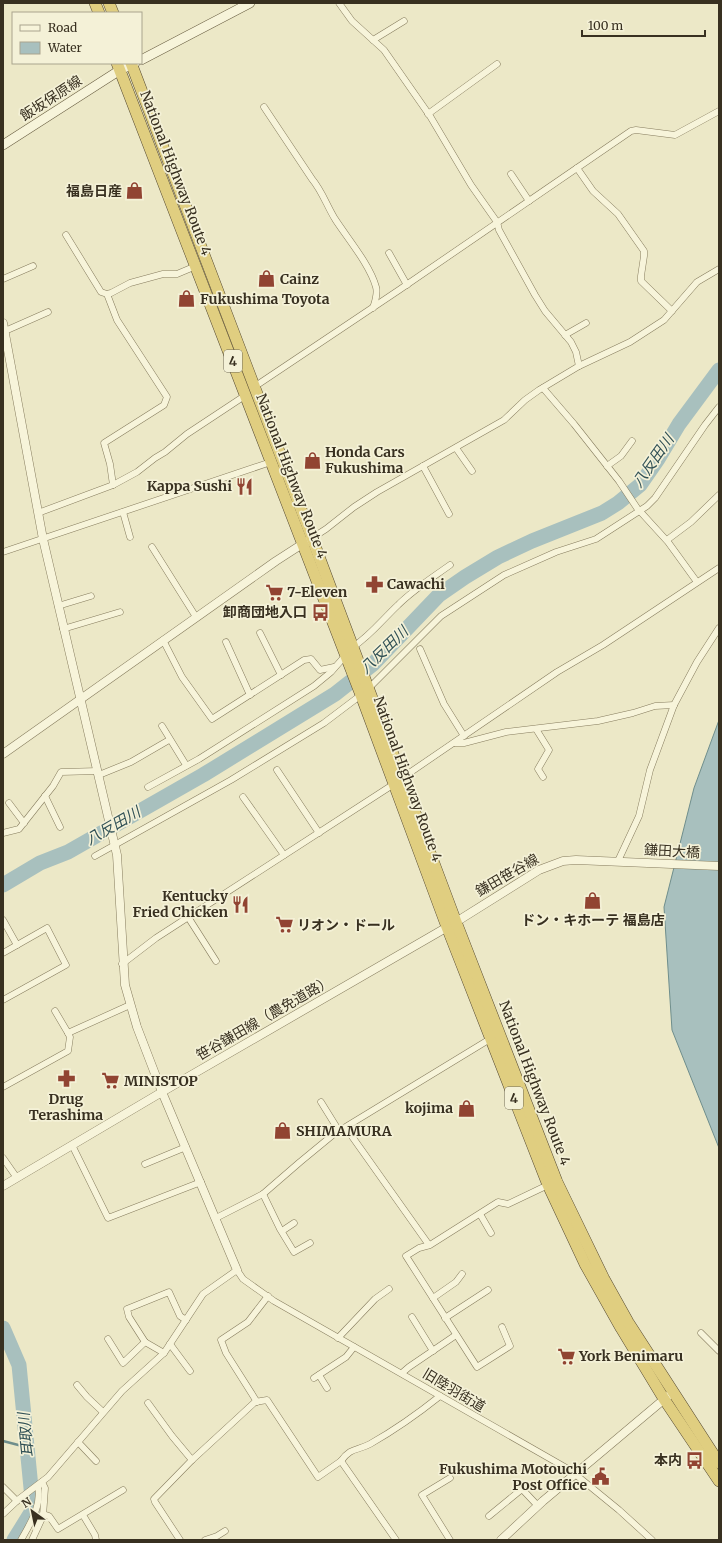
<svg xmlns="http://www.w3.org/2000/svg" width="722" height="1543" font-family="Merriweather,'Noto Sans JP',serif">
  <rect width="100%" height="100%" fill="#ece8c7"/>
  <polygon fill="#a8c0be" stroke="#6f8e8c" points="719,720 719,1148 672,1030 664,907 694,788"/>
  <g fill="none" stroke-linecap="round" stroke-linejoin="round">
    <polyline stroke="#6f8e8c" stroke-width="2.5" points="3,1441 26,1447"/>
    <g stroke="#a8c0be" stroke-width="15">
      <polyline points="3,885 40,863 68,852 203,775 335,694 373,664 439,595 465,577 498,557 532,541 602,513 618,503 640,485 658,459 679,424 719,370"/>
      <polyline points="3,1328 19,1365 32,1498 32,1511 14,1540"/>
    </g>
    <defs>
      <g id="minor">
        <polyline points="339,3 352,21 384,50 430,116 471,185 497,222 499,230 535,295 545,311 571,342 576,352 579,366"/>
        <polyline points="373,40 404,21"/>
        <path d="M264 107 312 179C322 191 327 206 335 219 348 239 370 265 376 287 378 294 375 302 373 308"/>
        <polyline points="428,114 497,64"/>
        <polyline points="577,168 593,191 618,214 644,251 644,256 641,276 641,281 672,311"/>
        <polyline points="511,174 529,201"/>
        <polyline points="66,235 101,292 107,294 111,293 130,283 163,274 177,274 196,266"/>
        <polyline points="389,253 407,285"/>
        <polyline points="3,279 33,266"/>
        <polyline points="107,294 117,320 167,397 164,405 104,443 110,464 113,485"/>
        <polyline points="5,331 48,312"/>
        <polyline points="565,335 586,323"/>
        <polyline points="254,387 399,290 631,131 636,130 675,135 719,111"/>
        <polyline points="543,388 574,424 619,481 637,508 668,542 697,582"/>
        <polyline points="456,448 472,471"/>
        <polyline points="423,466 449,514"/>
        <polyline points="607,466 621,456 632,441"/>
        <polyline points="123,512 130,537"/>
        <polyline points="38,513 113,485 137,472 155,458 165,452 187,434 246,395"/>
        <polyline points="312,538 326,529 354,507 377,492 504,420 525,400 539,390 579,366 630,342 664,320 697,282 719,269"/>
        <polyline points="667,540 691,522 719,495"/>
        <polyline points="152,547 196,617"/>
        <polyline points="3,552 271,462"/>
        <polyline points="58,606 91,596"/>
        <polyline points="63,629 120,612"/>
        <polyline points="260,633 281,675"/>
        <polyline points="163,640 182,677 212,719 304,660 311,659 320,670 334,667"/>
        <polyline points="226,642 250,695"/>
        <path d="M353 647C371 635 383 619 398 605 414 589 432 578 450 565"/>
        <polyline points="420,649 444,704 464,736"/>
        <polyline points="369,688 441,616 504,575 556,552 596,539 647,506 655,498 705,425 719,407"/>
        <polyline points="162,726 186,765"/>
        <polyline points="536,729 549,750 538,769 543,777"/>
        <polyline points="454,743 464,743 506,732 598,721 633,713 655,706 674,705"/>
        <polyline points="277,770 319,833"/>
        <polyline points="99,775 131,762 169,740"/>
        <polyline points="402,778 557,672 603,645 719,568"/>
        <polyline points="148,787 199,759 314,686 331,672 345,656"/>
        <polyline points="45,796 60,827"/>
        <polyline points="243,797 284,855"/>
        <polyline points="9,803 24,823"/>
        <polyline points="3,833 19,829 53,786 61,772 98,771"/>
        <polyline points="95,856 231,780 324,723 361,695"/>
        <polyline points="618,861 639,816 650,770 674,705 697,662 719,628"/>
        <polyline points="188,917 216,961"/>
        <polyline points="3,920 17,945"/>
        <polyline points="3,953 47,928 66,965 3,1000"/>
        <polyline points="122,964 156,938 394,784"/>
        <polyline points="55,1011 68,1033"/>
        <polyline points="3,1087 68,1051 70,1037 68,1033 130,1005"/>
        <polyline points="321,1102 339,1131"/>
        <polyline points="346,1128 429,1245"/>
        <polyline points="72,1145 108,1218 201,1182"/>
        <polyline points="3,1158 17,1178"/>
        <polyline points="145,1164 186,1147"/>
        <polyline points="263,1194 280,1229 294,1252 310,1243"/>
        <polyline points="480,1214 491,1233"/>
        <polyline points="216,1218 263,1194 300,1162 334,1134 490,1039"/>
        <polyline points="282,1231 294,1223"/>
        <polyline points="433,1298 456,1282 462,1274"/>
        <polyline points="412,1317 433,1351"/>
        <polyline points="445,1318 488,1290"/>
        <polyline points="502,1327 510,1346 477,1367 406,1256 419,1248 430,1245 498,1202 508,1204 548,1185"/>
        <polyline points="701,1333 719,1351"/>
        <polyline points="338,1338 375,1299 389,1289"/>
        <polyline points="108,1339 123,1363 145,1342"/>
        <polyline points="170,1344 190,1371"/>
        <polyline points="164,1353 145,1342 129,1317 127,1309 169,1292 180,1316 186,1320"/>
        <polyline points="402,1373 409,1367 456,1335"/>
        <polyline points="319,1375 327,1388"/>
        <polyline points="314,1378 346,1357 354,1347"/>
        <polyline points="77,1385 87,1397 103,1412"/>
        <polyline points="257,1402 226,1353 221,1340 248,1322 268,1296"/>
        <polyline points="148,1403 172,1436 192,1460"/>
        <polyline points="78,1442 96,1461"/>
        <path d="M341 1461C351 1447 357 1451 370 1444 393 1431 420 1412 440 1396"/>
        <polyline points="3,1487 17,1501"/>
        <polyline points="3,1514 19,1499 48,1477 122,1391 164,1353 203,1294 237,1270 243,1279 274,1301 570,1470 619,1510 652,1540"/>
        <polyline points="43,1514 49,1516 58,1529 123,1490"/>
        <polyline points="83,1515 95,1535 96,1540"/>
        <polyline points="489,1516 522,1489 538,1506"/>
        <path d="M21 1540C30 1524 42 1506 38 1486"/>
        <polyline points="32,1540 43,1516 45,1488 42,1482"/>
        <polyline points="180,1540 155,1502 154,1499 192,1460 255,1402 267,1400 318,1477 341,1461 396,1540"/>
        <polyline points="205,1540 217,1536 225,1531"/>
        <polyline points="450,1540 422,1495 450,1478"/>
      </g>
      <g id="tertiary">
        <polyline points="3,323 43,539 117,855 125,985 137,1027 162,1092 237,1270"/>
        <polyline points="3,754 276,561 307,541"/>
        <polyline points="3,1186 162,1092 456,922 539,870 563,861 576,860 719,866"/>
        <polyline points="501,1540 543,1501 668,1396"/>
      </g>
      <g id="secondary">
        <polyline points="141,60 250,3"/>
        <polyline points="3,145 120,70 135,63"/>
      </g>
      <g id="trunk">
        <polyline points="95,3 99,13"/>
        <polyline points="109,3 113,13"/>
        <polyline points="117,63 361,695 447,927 548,1185 585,1264 621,1328 664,1399 719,1481"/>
        <polyline points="131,63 312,538 456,922 557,1182 604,1279 628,1322 719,1463"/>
      </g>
    </defs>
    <use href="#minor" stroke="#867c5e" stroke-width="7"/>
    <use href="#tertiary" stroke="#867c5e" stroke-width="9"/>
    <use href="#secondary" stroke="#685d41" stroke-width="10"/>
    <use href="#trunk" stroke="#554931" stroke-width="12"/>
    <use href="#minor" stroke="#f7f4da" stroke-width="6"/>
    <use href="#tertiary" stroke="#f7f4da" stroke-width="8"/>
    <use href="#secondary" stroke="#f7f4da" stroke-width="9"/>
    <use href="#trunk" stroke="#e0ce80" stroke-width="11"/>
  </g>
  <defs>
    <symbol id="shop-bare" viewBox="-9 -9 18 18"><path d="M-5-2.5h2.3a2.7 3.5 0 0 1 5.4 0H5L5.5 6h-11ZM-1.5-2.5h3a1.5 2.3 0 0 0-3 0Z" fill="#914432" stroke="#f4f1d7" stroke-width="2.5" paint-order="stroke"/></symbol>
    <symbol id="restaurant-bare" viewBox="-9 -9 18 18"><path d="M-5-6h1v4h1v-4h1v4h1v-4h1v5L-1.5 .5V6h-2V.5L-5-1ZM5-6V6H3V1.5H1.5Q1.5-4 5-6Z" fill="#914432" stroke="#f4f1d7" stroke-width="2.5" paint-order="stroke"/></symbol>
    <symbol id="pharmacy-bare" viewBox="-9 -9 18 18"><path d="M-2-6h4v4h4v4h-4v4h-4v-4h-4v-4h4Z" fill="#914432" stroke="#f4f1d7" stroke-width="2.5" paint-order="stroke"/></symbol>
    <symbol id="supermarket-bare" viewBox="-9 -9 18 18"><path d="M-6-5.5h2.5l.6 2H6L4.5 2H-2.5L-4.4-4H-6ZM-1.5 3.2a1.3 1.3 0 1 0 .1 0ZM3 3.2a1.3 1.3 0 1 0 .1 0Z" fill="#914432" stroke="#f4f1d7" stroke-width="2.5" paint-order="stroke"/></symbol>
    <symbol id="bus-bare" viewBox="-9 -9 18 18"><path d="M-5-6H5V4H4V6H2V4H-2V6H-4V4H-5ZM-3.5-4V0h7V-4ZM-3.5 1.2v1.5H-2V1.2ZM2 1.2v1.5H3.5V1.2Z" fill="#914432" stroke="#f4f1d7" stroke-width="2.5" paint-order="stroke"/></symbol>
    <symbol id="civic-bare" viewBox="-9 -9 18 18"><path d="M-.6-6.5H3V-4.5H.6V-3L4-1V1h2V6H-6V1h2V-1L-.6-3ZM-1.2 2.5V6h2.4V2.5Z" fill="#914432" stroke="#f4f1d7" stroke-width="2.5" paint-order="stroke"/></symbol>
  </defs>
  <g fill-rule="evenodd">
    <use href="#shop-bare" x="122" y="178" width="25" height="25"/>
    <use href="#shop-bare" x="254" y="266" width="25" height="25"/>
    <use href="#shop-bare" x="174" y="286" width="25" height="25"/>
    <use href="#shop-bare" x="300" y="448" width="25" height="25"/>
    <use href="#restaurant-bare" x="232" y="474" width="25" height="25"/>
    <use href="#pharmacy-bare" x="362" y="572" width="25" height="25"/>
    <use href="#supermarket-bare" x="262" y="580" width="25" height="25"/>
    <use href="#bus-bare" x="308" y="600" width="25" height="25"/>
    <use href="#shop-bare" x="580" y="888" width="25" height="25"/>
    <use href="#restaurant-bare" x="228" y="892" width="25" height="25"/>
    <use href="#supermarket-bare" x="272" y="912" width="25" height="25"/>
    <use href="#pharmacy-bare" x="54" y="1066" width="25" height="25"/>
    <use href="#supermarket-bare" x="98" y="1068" width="25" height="25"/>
    <use href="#shop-bare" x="454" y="1096" width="25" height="25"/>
    <use href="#shop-bare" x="270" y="1118" width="25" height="25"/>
    <use href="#supermarket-bare" x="554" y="1344" width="25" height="25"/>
    <use href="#bus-bare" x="682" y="1448" width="25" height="25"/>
    <use href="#civic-bare" x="588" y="1464" width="25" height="25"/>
  </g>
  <g text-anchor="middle" stroke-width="3.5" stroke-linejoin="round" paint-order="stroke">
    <g fill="#f4f1d7" stroke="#706a57" stroke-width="1">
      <rect x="224" y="350" width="18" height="22" rx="3"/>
      <rect x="505" y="1087" width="18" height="22" rx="3"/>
    </g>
    <g font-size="13" font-weight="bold" fill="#383020">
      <text x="233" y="366">4</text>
      <text x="514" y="1103">4</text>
    </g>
    <g font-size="14" fill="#383020" stroke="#f4f1d7">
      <text transform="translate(51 98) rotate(-33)" y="5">飯坂保原線</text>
      <text transform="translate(176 173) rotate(69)" y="5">National Highway Route 4</text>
      <text transform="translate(292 476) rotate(69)" y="5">National Highway Route 4</text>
      <text transform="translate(408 779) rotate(70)" y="5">National Highway Route 4</text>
      <text transform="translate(672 851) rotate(3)" y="5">鎌田大橋</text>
      <text transform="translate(507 875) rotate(-30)" y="5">鎌田笹谷線</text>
      <text transform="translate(264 1018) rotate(-30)" y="5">笹谷鎌田線（農免道路）</text>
      <text transform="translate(535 1083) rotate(69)" y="5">National Highway Route 4</text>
      <text transform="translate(454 1390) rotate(31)" y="5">旧陸羽街道</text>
    </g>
    <g font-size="14" font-weight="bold" fill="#383020" stroke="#f4f1d7" text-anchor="start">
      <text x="122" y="196" text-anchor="end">福島日産</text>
      <text x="280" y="284">Cainz</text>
      <text x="200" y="304">Fukushima Toyota</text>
      <text x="325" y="457">Honda Cars<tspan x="325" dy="16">Fukushima</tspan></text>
      <text x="232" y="491" text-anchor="end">Kappa Sushi</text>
      <text x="387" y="589">Cawachi</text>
      <text x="287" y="597">7-Eleven</text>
      <text x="307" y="617" text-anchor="end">卸商団地入口</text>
      <text x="228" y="901" text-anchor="end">Kentucky<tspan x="228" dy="16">Fried Chicken</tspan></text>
      <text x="593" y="925" text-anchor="middle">ドン・キホーテ 福島店</text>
      <text x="297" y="930">リオン・ドール</text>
      <text x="124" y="1086">MINISTOP</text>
      <text x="66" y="1104" text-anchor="middle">Drug<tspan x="66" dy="16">Terashima</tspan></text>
      <text x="453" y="1113" text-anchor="end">kojima</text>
      <text x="296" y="1136">SHIMAMURA</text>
      <text x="579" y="1361">York Benimaru</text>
      <text x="682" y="1465" text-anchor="end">本内</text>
      <text x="587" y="1474" text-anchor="end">Fukushima Motouchi<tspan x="587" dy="16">Post Office</tspan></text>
    </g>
    <g font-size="15" font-style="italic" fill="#315156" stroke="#f4f1d7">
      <text transform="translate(653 461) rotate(-55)" y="5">八反田川</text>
      <text transform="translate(384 650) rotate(-44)" y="5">八反田川</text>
      <text transform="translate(113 826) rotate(-30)" y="5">八反田川</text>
      <text transform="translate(26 1435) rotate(-96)" y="5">耳取川</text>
    </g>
  </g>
  <rect width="722" height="1543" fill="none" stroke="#383020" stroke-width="8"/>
  <rect x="12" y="12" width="130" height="52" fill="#f4f1d7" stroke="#a9a48e"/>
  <rect x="20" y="25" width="20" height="6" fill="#f7f4da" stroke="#a9a48e"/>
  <text x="48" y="32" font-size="12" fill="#383020">Road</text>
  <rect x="20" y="42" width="20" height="12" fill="#a8c0be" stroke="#a9a48e"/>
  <text x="48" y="52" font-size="12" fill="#383020">Water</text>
  <g transform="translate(32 1511) rotate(327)" stroke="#f4f1d7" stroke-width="3" paint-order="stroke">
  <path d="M0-3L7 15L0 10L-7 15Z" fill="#383020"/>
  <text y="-6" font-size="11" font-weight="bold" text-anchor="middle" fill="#383020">N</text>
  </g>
  <path d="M582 30v6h123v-6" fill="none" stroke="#383020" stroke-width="2"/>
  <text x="588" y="30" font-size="12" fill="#383020" stroke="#f4f1d7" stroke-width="3" paint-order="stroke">100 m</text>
</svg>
